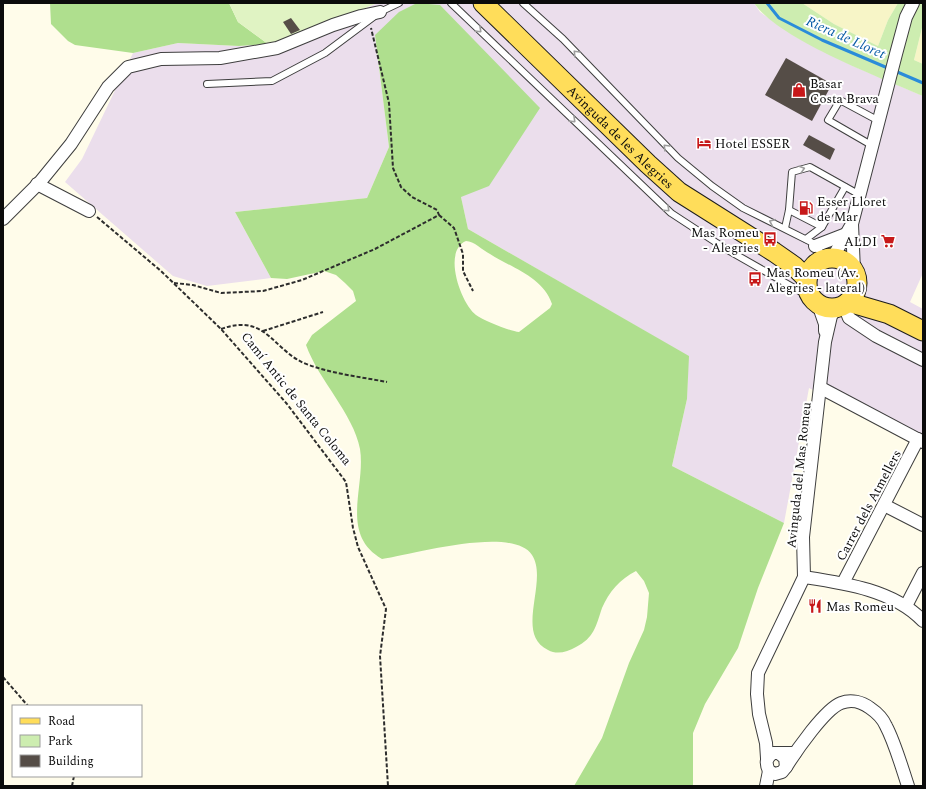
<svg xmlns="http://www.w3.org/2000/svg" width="926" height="789" font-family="Spectral,serif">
  <rect width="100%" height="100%" fill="#fffcea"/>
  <polygon fill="#ebdeec" points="377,3 754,3 760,12 796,37 853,66 923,96 923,273 910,302 923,309 923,448 809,388 784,523 672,466 687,399 688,356 468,229 461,197 375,35 389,147 367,198 235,212 271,278 207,286 173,276 65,182 82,159 133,53 178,43 239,46 268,44 312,31"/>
  <g fill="#f7f5c7">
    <polygon points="802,3 898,3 888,20 878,46 834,24"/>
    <polygon points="923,24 923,64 914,60"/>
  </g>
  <path fill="#cdedb0" d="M754 3H802L834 24 878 46 888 20 898 3H923V24L914 60 923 64V96C881 78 778 39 754 3Z"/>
  <g fill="#afdf8e" fill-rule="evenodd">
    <polygon points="50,3 229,3 238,22 268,44 239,46 178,43 133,53 75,45 68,41 51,24"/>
    <path d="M417 3 440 5 540 108 489 186 461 197 468 229 689 356 687 399 672 466 784 523 758 588 738 648 705 704 693 733V786H574L602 738 629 663 644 630 647 617 649 593 644 581 636 571C620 579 609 592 602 608 596 626 594 638 576 647 567 652 557 655 548 650 514 634 549 581 532 555 512 525 412 555 382 559 339 534 366 487 360 449 353 413 319 381 306 345L312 335 356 301 353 291 345 283 336 275 324 271 287 279 271 278 235 212 367 198 389 147 375 35 399 12ZM466 241C474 241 482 250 490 254 512 268 543 277 552 304L550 308 519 332C510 331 484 321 476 315 461 304 442 251 466 241Z"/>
  </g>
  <polygon fill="#e0f3c3" points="229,3 377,3 286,42 268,44 238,22"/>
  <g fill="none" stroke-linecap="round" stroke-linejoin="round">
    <g stroke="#2a8cd9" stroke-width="3">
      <polyline points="767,3 779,18 822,40 890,69"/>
      <polyline points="895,71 923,83"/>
    </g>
  </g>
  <g fill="#554d47">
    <polygon points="291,18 300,30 291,34 283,22"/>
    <polygon points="786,58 832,84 812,121 765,95"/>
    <polygon points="809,135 835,149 830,160 803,145"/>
  </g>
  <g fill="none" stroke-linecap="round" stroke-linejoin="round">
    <defs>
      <g id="lane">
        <polyline points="451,3 671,213 726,249 810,297"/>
        <polyline points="523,3 563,39 678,158 712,186 743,208 813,243 826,259"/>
        <polyline points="207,84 272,81 325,53 380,12 399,3"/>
        <polyline points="873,146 828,120 840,100 879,121"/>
        <polyline points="789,210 822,227"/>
        <polyline points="785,228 789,210 792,172 810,167 860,195"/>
        <polyline points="806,239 822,227 845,187"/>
      </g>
      <g id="street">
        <polyline points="37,184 89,211"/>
        <polyline points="3,219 40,182 71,144 108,87 128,67 161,59 220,58 277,48 333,25 361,16 380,12"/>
        <polyline points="852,224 854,271"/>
        <polyline points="815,246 846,234"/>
        <polyline points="833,257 852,224 896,54 906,17 913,3"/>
        <polyline points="818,304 825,324 825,331"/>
        <polyline points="844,305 849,318 876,336 923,360"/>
        <polyline points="821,388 923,442"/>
        <polyline points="884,505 923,525"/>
        <path d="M804 577C844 583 894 590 923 621"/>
        <polyline points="843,583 918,439"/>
        <polyline points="906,606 923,573"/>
        <path d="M780 754 785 758 786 767 782 772 775 774 769 771C765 762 766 759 773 753H795"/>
        <polyline points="767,758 766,743 759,714 757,694 758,673 804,577 803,537 825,342 831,316 837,308"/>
        <path d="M786 767C796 751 825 709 841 703 851 699 862 702 870 708 876 712 883 719 886 726 895 743 902 768 908 786"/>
        <polyline points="766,786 769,771"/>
      </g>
      <g id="primary">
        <path id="s1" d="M483 3 648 164 679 192 774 252 794 266 806 278"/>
        <circle cx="832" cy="283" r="25"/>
        <polyline points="848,302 889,314 923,331"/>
      </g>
    </defs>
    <use href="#lane" stroke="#3e3e3e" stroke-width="8"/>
    <use href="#street" stroke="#3e3e3e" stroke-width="14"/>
    <use href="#primary" stroke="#1c1c1c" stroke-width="21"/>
    <g stroke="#2d2d2d" stroke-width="2" stroke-dasharray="4 2" stroke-linecap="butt">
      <polyline points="439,215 454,228 463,254 463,271 473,291"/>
      <polyline points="97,217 161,271 221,329 287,404 346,482 353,528 358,547 386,609 380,656 388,786"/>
      <polyline points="174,283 193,285 221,293 263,291 302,280 375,249 439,215 437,210 412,197 401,187 393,168 389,103 371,28"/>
      <path d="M221 329C268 312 273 353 309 365 334 374 361 377 387 382"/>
      <polyline points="263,331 323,312"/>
      <polyline points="3,677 28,706"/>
      <polyline points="72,786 74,776"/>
    </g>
    <use href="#lane" stroke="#fff" stroke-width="6"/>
    <use href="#street" stroke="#fff" stroke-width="12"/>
    <use href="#primary" stroke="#ffdd5a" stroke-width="19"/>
  </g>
  <defs><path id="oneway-chevron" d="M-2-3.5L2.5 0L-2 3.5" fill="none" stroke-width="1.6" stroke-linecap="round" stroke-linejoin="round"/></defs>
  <g stroke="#9d9d9d">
    <use href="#oneway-chevron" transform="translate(479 30) rotate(44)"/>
    <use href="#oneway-chevron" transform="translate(576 53) rotate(-133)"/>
    <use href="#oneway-chevron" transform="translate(573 120) rotate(44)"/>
    <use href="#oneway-chevron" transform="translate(666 147) rotate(-135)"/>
    <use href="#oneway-chevron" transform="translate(802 169) rotate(-16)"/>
    <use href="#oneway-chevron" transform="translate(667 209) rotate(43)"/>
    <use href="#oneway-chevron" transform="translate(772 222) rotate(-155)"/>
  </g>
  <defs>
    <symbol id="shop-bare" viewBox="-9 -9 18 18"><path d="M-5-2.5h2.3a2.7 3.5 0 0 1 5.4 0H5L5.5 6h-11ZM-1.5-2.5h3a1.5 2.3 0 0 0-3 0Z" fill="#c71819" stroke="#fff" stroke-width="2.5" paint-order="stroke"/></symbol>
    <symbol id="hotel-bare" viewBox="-9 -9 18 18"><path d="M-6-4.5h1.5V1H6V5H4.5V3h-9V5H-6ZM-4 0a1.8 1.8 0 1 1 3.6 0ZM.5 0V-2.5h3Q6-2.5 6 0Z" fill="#c71819" stroke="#fff" stroke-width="2.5" paint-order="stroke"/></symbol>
    <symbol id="fuel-bare" viewBox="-9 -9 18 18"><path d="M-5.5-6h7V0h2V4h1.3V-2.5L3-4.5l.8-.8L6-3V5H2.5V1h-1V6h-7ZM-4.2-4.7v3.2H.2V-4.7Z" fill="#c71819" stroke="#fff" stroke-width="2.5" paint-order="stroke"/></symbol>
    <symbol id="bus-bare" viewBox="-9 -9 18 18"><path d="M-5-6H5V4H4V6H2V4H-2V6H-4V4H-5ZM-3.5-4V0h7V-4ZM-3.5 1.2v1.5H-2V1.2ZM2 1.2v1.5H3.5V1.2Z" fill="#c71819" stroke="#fff" stroke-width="2.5" paint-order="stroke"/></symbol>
    <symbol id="supermarket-bare" viewBox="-9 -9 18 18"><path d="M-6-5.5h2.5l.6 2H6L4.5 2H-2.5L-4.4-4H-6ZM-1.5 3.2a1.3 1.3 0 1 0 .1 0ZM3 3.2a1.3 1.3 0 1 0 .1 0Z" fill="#c71819" stroke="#fff" stroke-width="2.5" paint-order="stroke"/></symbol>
    <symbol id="restaurant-bare" viewBox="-9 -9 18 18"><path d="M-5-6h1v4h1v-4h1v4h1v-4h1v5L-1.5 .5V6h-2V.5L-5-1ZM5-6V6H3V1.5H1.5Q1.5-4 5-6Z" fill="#c71819" stroke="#fff" stroke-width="2.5" paint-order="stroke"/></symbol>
  </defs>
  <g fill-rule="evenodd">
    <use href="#shop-bare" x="789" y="80" width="20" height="20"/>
    <use href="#hotel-bare" x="694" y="133" width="20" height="20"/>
    <use href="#fuel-bare" x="796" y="198" width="20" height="20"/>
    <use href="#bus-bare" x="760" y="229" width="20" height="20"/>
    <use href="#supermarket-bare" x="878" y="231" width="20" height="20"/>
    <use href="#bus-bare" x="745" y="269" width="20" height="20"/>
    <use href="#restaurant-bare" x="805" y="596" width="20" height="20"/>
  </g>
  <g text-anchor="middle" stroke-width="4" stroke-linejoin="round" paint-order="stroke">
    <g font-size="13" fill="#0b0b0b" stroke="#fff" text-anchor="start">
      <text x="810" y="88">Basar<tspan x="810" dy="15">Costa Brava</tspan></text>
      <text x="715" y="148">Hotel ESSER</text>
      <text x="817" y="206">Esser Lloret<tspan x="817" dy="15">de Mar</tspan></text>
      <text x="759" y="237" text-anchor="end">Mas Romeu<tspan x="759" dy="15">- Alegries</tspan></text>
      <text x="877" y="246" text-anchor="end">ALDI</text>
      <text x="766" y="277">Mas Romeu (Av.<tspan x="766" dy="15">Alegries - lateral)</tspan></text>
      <text x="826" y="611">Mas Romeu</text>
    </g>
    <g font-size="13" fill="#0b0b0b" stroke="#fff">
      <text dy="5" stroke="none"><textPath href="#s1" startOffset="192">Avinguda de les Alegries</textPath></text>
      <text transform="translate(297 398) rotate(51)" y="5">Camí Antic de Santa Coloma</text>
      <text transform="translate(798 475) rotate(-84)" y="5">Avinguda del Mas Romeu</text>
      <text transform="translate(868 505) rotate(-62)" y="5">Carrer dels Atmellers</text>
    </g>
    <g font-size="14" font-style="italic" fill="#0b5da7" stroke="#fff">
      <text transform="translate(846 37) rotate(24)" y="5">Riera de Lloret</text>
    </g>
  </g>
  <rect width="926" height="789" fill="none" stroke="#0b0b0b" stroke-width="8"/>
  <rect x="12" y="705" width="130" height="72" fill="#ffffff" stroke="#9d9d9d"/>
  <rect x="20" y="718" width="20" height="6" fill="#ffdd5a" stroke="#9d9d9d"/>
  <text x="48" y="725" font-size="12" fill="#0b0b0b">Road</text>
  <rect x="20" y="735" width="20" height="12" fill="#cdedb0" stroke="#9d9d9d"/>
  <text x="48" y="745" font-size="12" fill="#0b0b0b">Park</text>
  <rect x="20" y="755" width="20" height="12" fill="#554d47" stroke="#9d9d9d"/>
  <text x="48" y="765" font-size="12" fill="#0b0b0b">Building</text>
</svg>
